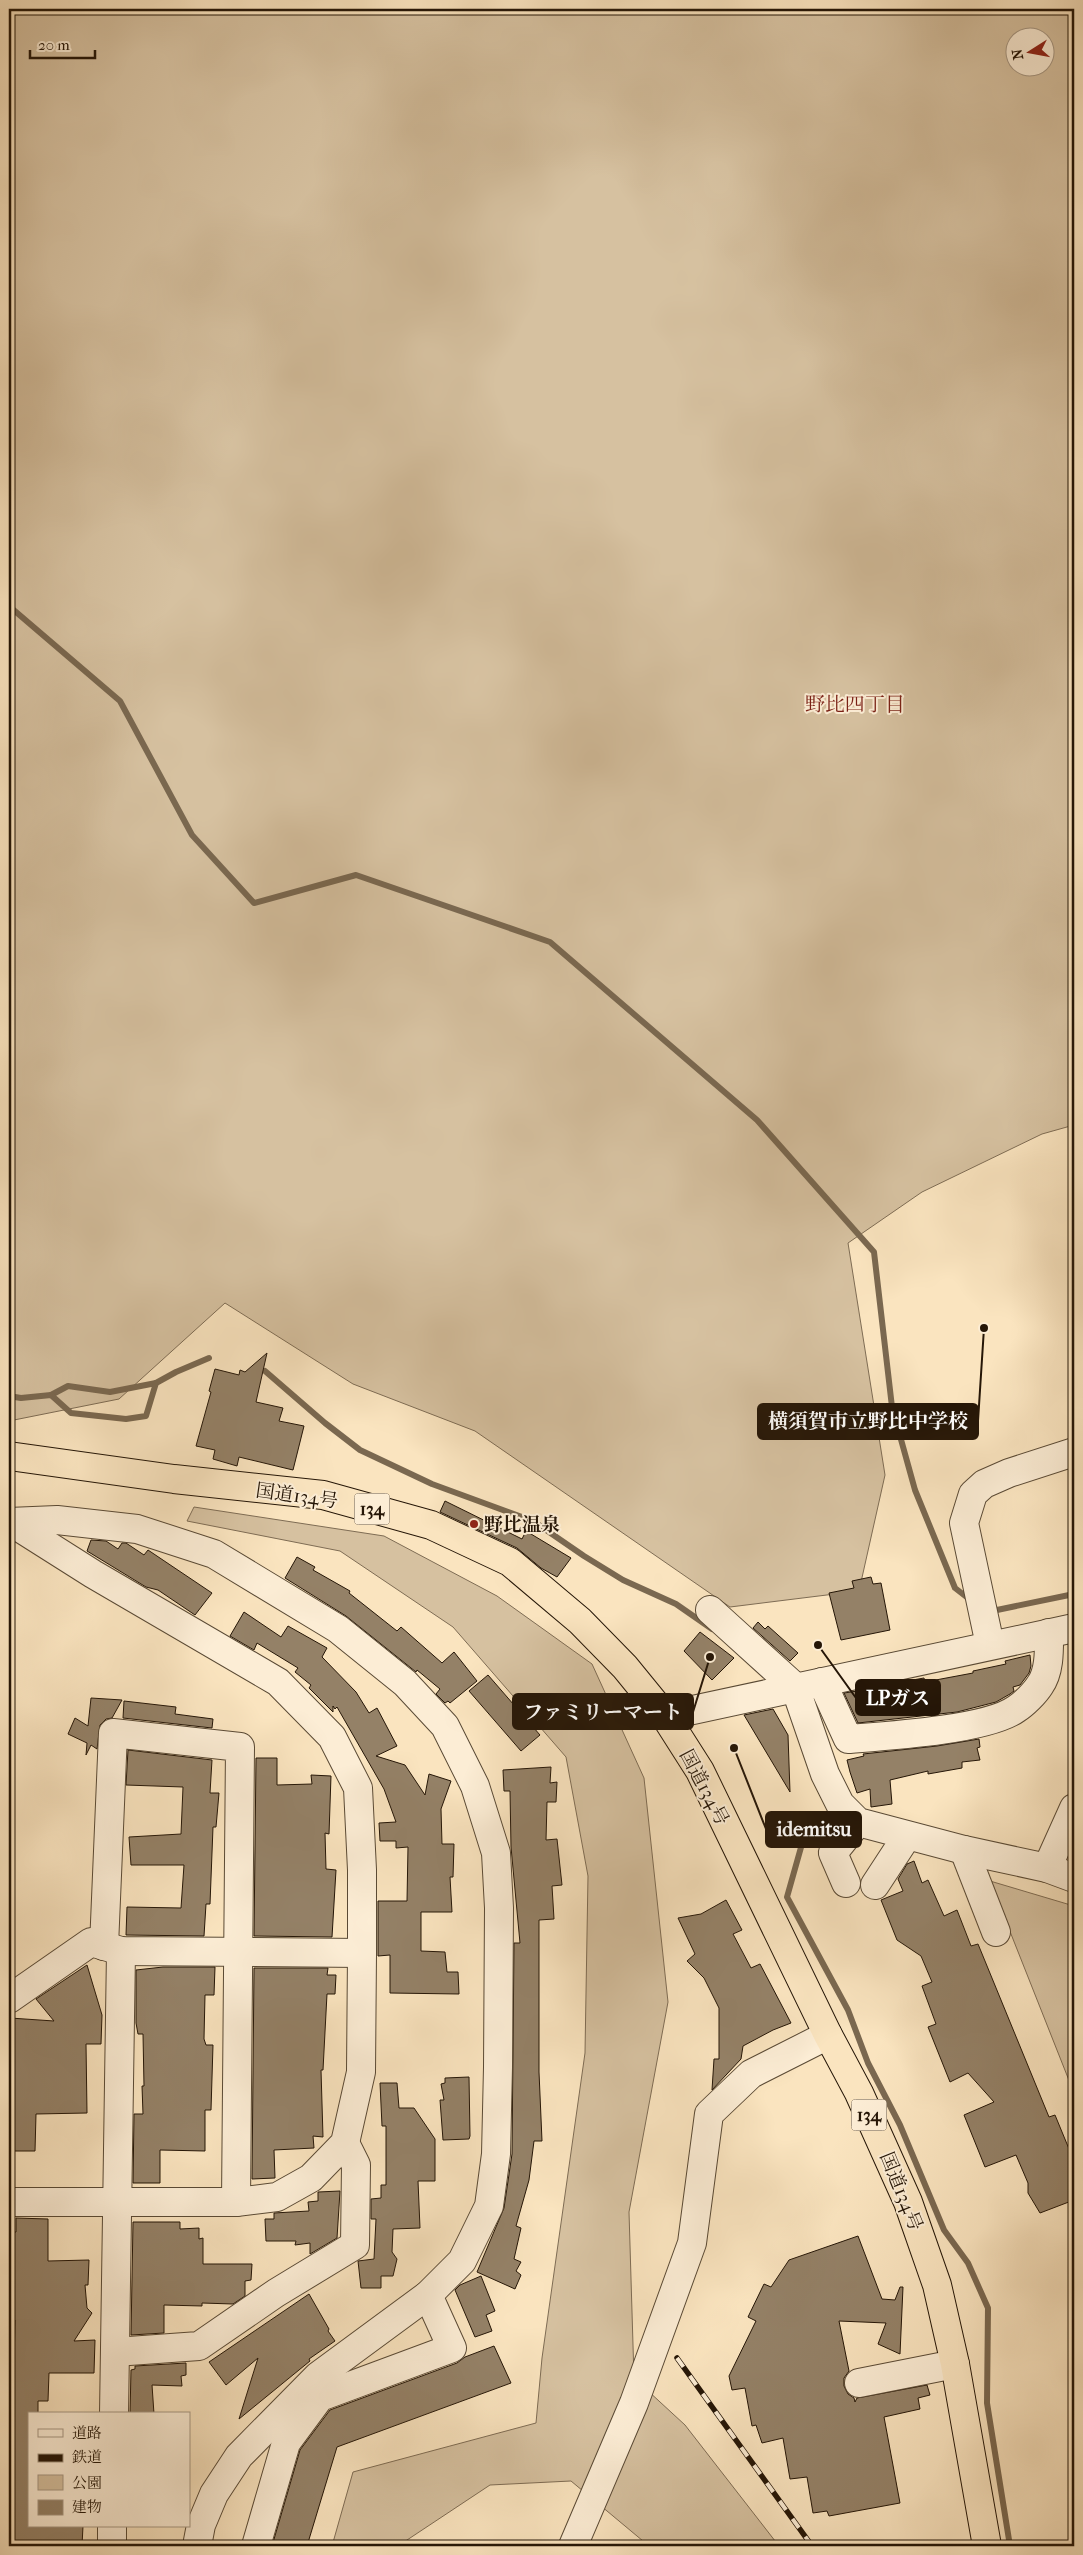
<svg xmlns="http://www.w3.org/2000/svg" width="1083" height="2555" font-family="'IM FELL French Canon','Noto Serif JP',serif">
  <rect width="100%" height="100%" fill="#fae4bf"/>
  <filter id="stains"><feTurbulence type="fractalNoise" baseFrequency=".004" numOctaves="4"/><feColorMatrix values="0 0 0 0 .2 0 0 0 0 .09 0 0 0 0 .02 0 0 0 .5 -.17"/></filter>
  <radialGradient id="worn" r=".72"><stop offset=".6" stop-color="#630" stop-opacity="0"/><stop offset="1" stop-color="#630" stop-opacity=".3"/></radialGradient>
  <g fill="#d6c1a0" stroke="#7e6c54" fill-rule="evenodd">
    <path d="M9 9H1074V1125L1042 1134 922 1192 848 1243 885 1475 859 1591 730 1607 475 1431 353 1384 225 1303 119 1399 9 1421ZM1016 38H1046V68H1016Z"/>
    <polygon points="194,1507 384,1536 497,1596 592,1664 644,1778 668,2002 629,2212 634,2378 685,2425 779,2546 649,2546 571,2481 490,2485 398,2546 332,2546 353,2472 536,2423 542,2358 585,2053 588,1876 566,1757 453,1627 340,1551 187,1521"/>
    <polygon points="990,1881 1074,1906 1074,2093"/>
  </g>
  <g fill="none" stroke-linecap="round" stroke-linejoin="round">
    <g stroke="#7a6850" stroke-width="6">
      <polyline points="9,606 120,701 192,835 254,903 356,875 550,942 757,1120 874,1252 892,1407 915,1490 955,1588 973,1602"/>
      <polyline points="265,1371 325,1423 360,1450 432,1484 533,1521 584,1556 623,1580 676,1604 712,1629"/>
      <polyline points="51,1395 68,1386 110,1392 156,1383"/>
      <polyline points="9,1396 21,1398 51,1395 71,1413 126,1419 146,1416 156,1383 176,1372 209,1358"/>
      <polyline points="990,1608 997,1610 1074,1594"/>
      <polyline points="809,1819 787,1897 848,2010 868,2063 900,2125 944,2230 968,2263 988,2308 987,2403 1010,2546"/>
    </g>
  </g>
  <g fill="#948167" stroke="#251607">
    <polygon points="267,1353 256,1402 283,1408 279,1421 304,1426 293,1470 239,1457 237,1466 213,1459 215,1450 196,1446 211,1392 209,1391 215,1369 239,1375 240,1370 245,1372"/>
    <polygon points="445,1501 522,1539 526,1531 571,1558 557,1577 541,1568 517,1548 440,1512"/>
    <polygon points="91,1540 106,1541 118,1549 122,1543 126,1543 144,1555 148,1550 212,1593 195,1615 158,1590 146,1587 87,1551"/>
    <polygon points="297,1557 315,1567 313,1570 350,1591 349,1593 397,1631 401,1627 442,1663 454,1652 477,1681 450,1703 448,1701 445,1703 436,1694 440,1689 417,1670 416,1672 346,1616 285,1578"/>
    <polygon points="871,1577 873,1584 881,1583 890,1630 841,1640 829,1593 854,1588 852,1581"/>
    <polygon points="244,1612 281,1637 288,1626 327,1648 322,1657 356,1692 369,1713 377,1708 397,1746 376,1756 405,1765 425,1795 429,1774 451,1781 441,1809 442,1844 454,1844 453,1877 450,1877 452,1912 421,1912 421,1951 445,1952 447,1972 458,1972 459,1994 390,1993 390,1955 378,1956 378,1901 407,1901 408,1847 396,1848 396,1841 380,1841 379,1823 396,1822 384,1789 337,1707 335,1709 333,1706 333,1712 309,1688 311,1685 295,1672 298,1668 257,1643 254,1650 230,1636"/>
    <polygon points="758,1622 765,1629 768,1626 798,1653 790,1661 753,1628"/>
    <polygon points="700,1632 734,1658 712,1680 684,1651"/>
    <polygon points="1030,1655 1031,1666 1029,1673 1020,1685 1013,1687 1014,1691 1010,1694 996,1702 957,1712 858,1723 844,1693 891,1686 890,1684 924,1678 925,1682 973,1673 973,1671 1006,1664 1005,1661"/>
    <polygon points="488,1675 540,1735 521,1751 469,1691"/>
    <polygon points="91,1698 122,1700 112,1718 106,1719 100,1725 97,1749 91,1745 86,1755 87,1743 68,1734 75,1718 88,1726"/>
    <polygon points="124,1701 176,1707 175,1714 213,1719 212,1728 123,1718"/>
    <polygon points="773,1709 788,1735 790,1792 744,1715"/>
    <polygon points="979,1739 980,1747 977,1748 980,1760 962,1762 962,1768 928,1774 928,1771 890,1780 892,1804 871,1807 870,1789 857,1793 850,1772 847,1760 864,1756 863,1754 937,1746"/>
    <polygon points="128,1750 212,1760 210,1793 219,1793 216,1827 213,1827 210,1904 206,1904 204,1936 126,1935 127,1907 181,1908 184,1865 131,1865 129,1837 181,1834 183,1787 126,1785"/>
    <polygon points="256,1758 277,1758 277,1785 312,1784 311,1775 331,1776 329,1834 325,1833 326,1869 336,1870 332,1937 254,1936"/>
    <polygon points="551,1767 550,1783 557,1782 556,1802 547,1802 546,1840 557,1839 562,1885 552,1886 554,1919 539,1920 539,2072 542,2141 534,2141 529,2180 516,2226 521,2228 514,2259 521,2262 516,2271 521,2275 515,2289 477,2272 504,2208 512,2154 514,1943 520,1943 511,1847 510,1791 504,1791 503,1770"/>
    <polygon points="914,1861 922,1883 928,1880 944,1916 957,1910 971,1946 978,1944 1049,2117 1055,2115 1074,2161 1074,2200 1040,2213 1028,2193 1028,2183 1016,2155 985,2167 964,2115 994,2102 968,2073 950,2082 928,2027 936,2024 922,1986 932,1982 921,1956 897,1940 881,1900 903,1891 898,1879 907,1864"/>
    <polygon points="726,1900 742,1930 733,1934 751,1968 760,1964 791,2023 773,2030 743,2046 741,2059 712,2090 714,2059 719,2059 719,2008 704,1978 687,1961 695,1954 678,1918 701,1914"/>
    <polygon points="87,1965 102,2015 101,2044 86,2044 87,2113 36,2114 35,2151 13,2151 12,2114 10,2114 9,2077 13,2077 10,2018 54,2021 36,1999"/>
    <polygon points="163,1967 215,1967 214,1995 205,1995 204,2039 206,2045 213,2045 211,2110 205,2110 205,2151 160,2150 160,2183 133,2183 134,2114 143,2114 142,2086 144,2086 143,2034 138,2034 136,2023 136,1970"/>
    <polygon points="254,1968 328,1968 327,1975 336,1975 335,1994 327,1994 323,2070 321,2070 323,2137 313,2136 314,2148 274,2150 275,2178 252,2179"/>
    <polygon points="469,2077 470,2136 469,2139 443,2140 440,2100 444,2100 441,2084 445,2083 445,2078"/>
    <polygon points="380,2083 397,2083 399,2108 414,2108 435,2139 435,2181 418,2181 420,2228 393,2229 392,2252 397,2259 393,2276 381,2276 381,2288 361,2288 358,2261 374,2259 376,2219 371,2219 371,2199 381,2198 381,2185 386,2185 386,2126 382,2126"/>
    <polygon points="340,2191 337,2238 310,2254 310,2243 295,2245 296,2241 266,2241 265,2219 274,2219 274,2213 309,2211 308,2202 318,2201 318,2192"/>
    <polygon points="16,2218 48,2219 48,2261 89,2260 88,2285 85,2285 87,2308 92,2313 74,2341 95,2340 94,2373 49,2373 48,2401 38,2401 38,2414 29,2414 29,2526 83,2526 82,2546 14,2546 14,2543 9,2543 9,2409 10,2365 14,2365 15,2320 12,2320 12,2286 9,2286 9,2232 16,2232"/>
    <polygon points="133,2222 180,2222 180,2229 199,2228 199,2239 203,2238 203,2264 252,2264 251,2280 245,2281 245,2296 233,2304 202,2303 202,2306 164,2305 164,2333 131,2335"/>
    <polygon points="858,2236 882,2299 895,2300 900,2287 903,2287 900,2354 878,2344 886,2323 839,2321 849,2371 844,2378 844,2386 848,2394 854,2398 855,2402 857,2398 927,2385 930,2395 918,2398 920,2409 884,2417 900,2503 829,2516 827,2511 813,2513 807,2477 790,2479 783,2438 762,2443 756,2425 752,2426 745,2388 732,2390 729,2376 756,2321 748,2317 764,2284 771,2287 789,2260"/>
    <polygon points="481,2276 495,2311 486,2315 492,2331 475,2337 455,2290 460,2285"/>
    <polygon points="309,2294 329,2329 328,2331 335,2341 309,2359 310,2361 239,2419 258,2358 226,2385 209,2362"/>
    <polygon points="494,2346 511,2383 337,2447 307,2546 272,2546 300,2450 330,2410 457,2363 465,2357"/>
    <polygon points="186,2363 186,2375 181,2376 182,2386 152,2385 154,2414 130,2414 131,2370 135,2369 135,2366"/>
  </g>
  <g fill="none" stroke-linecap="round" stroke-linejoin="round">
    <defs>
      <g id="minor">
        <polyline points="9,1522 57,1520 137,1529 214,1554 338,1629 405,1683 445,1726 475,1786 496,1853 499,1908 498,2067 496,2154 489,2206 462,2261 428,2295 318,2376 239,2456 214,2494 201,2525 197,2546"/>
        <polyline points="710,1610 795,1687 825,1774 840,1804 858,1822 964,1850 1047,1868 1074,1878"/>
        <polyline points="990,1645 964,1523 973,1494 984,1484 1009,1473 1074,1452"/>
        <path d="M822 1682 848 1739C886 1736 987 1730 1016 1709 1024 1704 1035 1693 1040 1685 1050 1671 1049 1649 1049 1633"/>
        <polyline points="665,1716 1074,1628"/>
        <polyline points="964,1850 996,1932"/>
        <polyline points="1047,1868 1074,1808"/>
        <polyline points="846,1883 833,1853 858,1822"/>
        <polyline points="875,1885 907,1836"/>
        <polyline points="104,1946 113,1733 240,1747 236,2202"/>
        <polyline points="9,1999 91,1942 121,1951 362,1953"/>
        <polyline points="9,2202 236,2202 277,2197 311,2178 345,2143 361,2072 362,1953 362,1870 358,1788 332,1737 278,1682 93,1574 14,1524"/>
        <polyline points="115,2352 199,2346 276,2293 355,2245 356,2165 345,2143"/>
        <polyline points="859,2383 955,2364"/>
        <polyline points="114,2414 121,1951"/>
        <polyline points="112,2546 112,2526"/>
        <polyline points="256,2546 286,2443 320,2397 452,2348 428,2295"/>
        <polyline points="573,2546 634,2403 692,2243 709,2114 751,2074 828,2035"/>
      </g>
      <polyline id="highway" points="9,1456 174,1479 323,1495 431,1525 510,1562 580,1621 625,1667 665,1716 700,1771 828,2035 859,2093 908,2202 937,2285 955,2364 987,2546"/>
    </defs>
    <use href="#minor" stroke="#5a4a35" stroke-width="30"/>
    <use href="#highway" stroke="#251607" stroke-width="30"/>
    <use href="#minor" stroke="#fcedd5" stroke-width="28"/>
    <use href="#highway" stroke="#fae4bf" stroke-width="28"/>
    <defs>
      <polyline id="rail" points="677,2358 812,2546"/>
    </defs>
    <use href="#rail" stroke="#251607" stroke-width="5.5"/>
    <use href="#rail" stroke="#fcedd5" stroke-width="4" stroke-dasharray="11" stroke-linecap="butt"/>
  </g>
  <circle fill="#8f2418" stroke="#fcedd5" stroke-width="2" cx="474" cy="1524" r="5"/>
  <g text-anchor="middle" stroke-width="4" stroke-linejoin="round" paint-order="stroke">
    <g fill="#fcedd5" stroke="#665645" stroke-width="1">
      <rect x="354.5" y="1493.5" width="35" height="31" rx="4"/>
      <rect x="851.5" y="2099.5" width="35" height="31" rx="4"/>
    </g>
    <g font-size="18" font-weight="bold" fill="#251607">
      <text x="372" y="1515">134</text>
      <text x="869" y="2121">134</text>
    </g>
    <g font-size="19" fill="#251607" stroke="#fcedd5">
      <text transform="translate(297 1495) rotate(8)" y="7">国道134号</text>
      <text transform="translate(705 1787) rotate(62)" y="7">国道134号</text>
      <text transform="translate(902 2191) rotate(68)" y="7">国道134号</text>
    </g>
    <g font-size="19" font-weight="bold" fill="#251607" stroke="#fcedd5" text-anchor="start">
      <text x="484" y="1531">野比温泉</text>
    </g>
    <g font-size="20" fill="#7a1f14" stroke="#fcedd5">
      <text x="855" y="711">野比四丁目</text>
    </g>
  </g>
  <path fill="none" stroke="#251607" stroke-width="2" d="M984 1328L978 1421M818 1645L856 1698M710 1657L693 1712M734 1748L766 1829"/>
  <g fill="#251607" stroke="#fcedd5" stroke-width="2">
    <circle cx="984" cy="1328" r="5"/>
    <circle cx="818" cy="1645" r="5"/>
    <circle cx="710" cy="1657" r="5"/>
    <circle cx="734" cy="1748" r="5"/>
  </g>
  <g fill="#251607" stroke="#251607" stroke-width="2">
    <rect x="758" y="1404" width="220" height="35" rx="5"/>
    <rect x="856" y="1680" width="84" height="35" rx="5"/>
    <rect x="513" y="1694" width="180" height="35" rx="5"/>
    <rect x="766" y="1812" width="95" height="35" rx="5"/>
  </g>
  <g font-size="20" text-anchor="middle" font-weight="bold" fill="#fff">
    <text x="868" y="1428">横須賀市立野比中学校</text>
    <text x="898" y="1705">LPガス</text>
    <text x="603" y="1719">ファミリーマート</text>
    <text x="814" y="1836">idemitsu</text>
  </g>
  <rect width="1083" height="2555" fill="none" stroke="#fae4bf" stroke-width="30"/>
  <rect x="10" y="10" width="1063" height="2535" fill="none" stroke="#251607" stroke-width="2.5"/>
  <rect x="15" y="15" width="1053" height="2525" fill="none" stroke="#251607"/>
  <rect x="28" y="2412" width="162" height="115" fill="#fcedd5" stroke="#a69783"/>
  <rect x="38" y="2429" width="25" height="8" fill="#fcedd5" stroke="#a69783"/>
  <text x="72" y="2438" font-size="15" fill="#251607">道路</text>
  <rect x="38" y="2454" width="25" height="8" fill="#251607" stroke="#a69783"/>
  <text x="72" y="2462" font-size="15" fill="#251607">鉄道</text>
  <rect x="38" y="2475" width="25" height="15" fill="#d6c1a0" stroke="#a69783"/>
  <text x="72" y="2488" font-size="15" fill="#251607">公園</text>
  <rect x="38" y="2500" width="25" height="15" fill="#948167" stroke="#a69783"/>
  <text x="72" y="2512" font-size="15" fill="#251607">建物</text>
  <g transform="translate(1030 52) rotate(259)"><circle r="24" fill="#fcedd5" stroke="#a69783"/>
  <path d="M0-4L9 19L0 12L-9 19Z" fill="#8f2418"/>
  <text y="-8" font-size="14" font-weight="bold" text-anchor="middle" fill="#251607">N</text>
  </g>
  <path d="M30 50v8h65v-8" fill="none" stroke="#251607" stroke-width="2.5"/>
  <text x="38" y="50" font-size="15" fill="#251607" stroke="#fcedd5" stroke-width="4" paint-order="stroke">20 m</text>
  <rect width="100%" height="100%" filter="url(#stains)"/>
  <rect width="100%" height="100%" fill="url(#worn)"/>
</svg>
